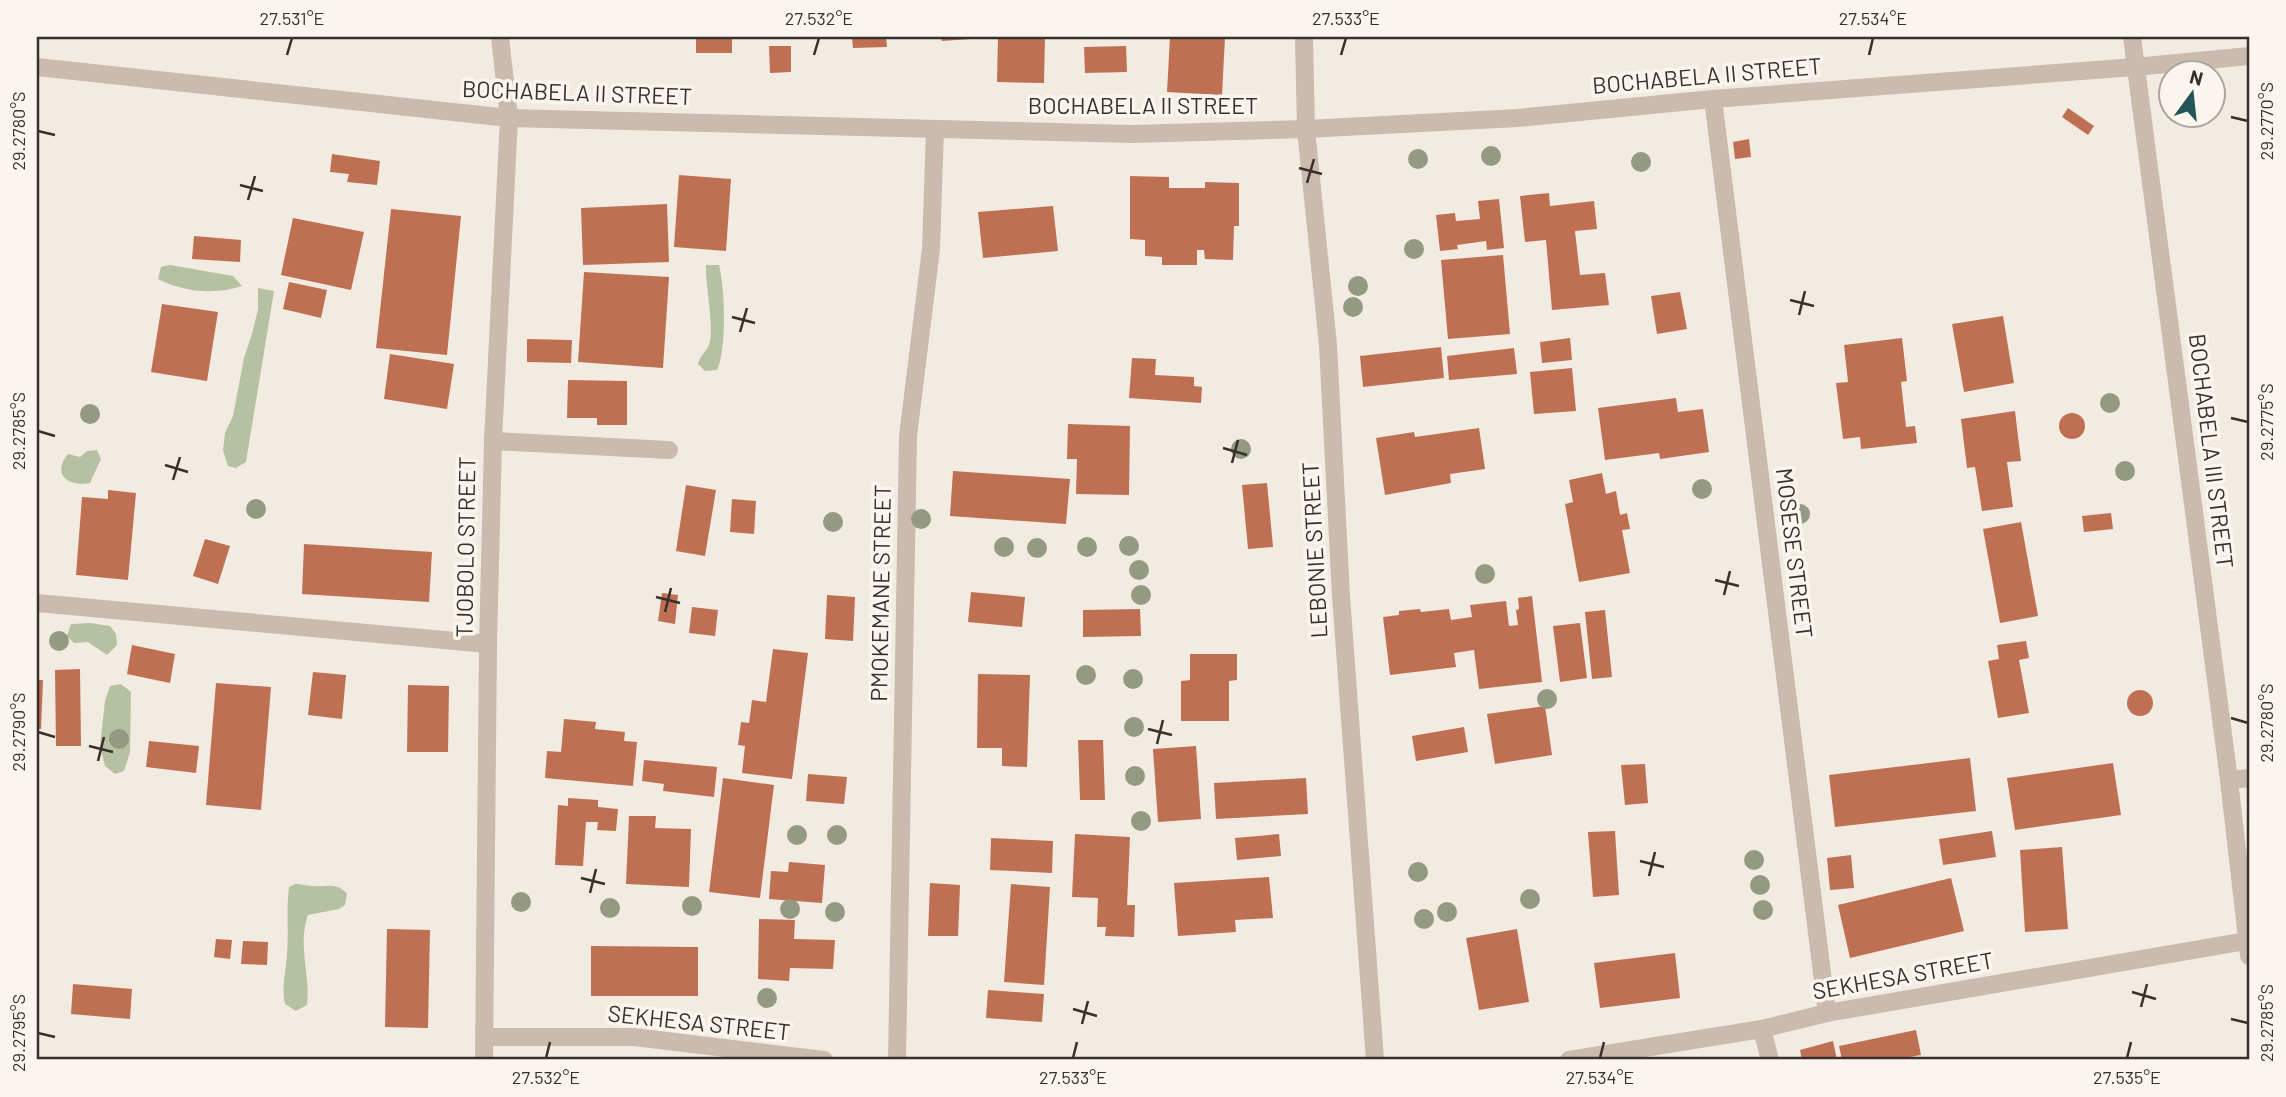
<svg xmlns="http://www.w3.org/2000/svg" width="2286" height="1097" font-family="Barlow,sans-serif">
  <rect width="100%" height="100%" fill="#f2ebe2"/>
  <g fill="#b6c1a2">
    <path d="M170 265 233 276 242 286C215 295 183 292 158 279L161 267Z"/>
    <path d="M706 265H719C725 288 727 350 717 370L705 371 698 364C700 355 706 352 709 345 715 330 705 284 706 265Z"/>
    <polygon points="258,288 274,291 246,462 236,468 228,466 223,450 225,433 233,416 244,358 252,334 258,309"/>
    <path d="M97 450 101 459 90 483C69 487 51 475 68 454L80 457 87 451Z"/>
    <polygon points="90,623 110,626 116,634 117,645 107,655 88,642 74,643 67,636 71,624"/>
    <polygon points="121,684 131,692 130,752 124,771 115,774 105,766 100,746 105,701 110,686"/>
    <path d="M295 884C301 884 307 886 313 886 327 887 337 882 347 894L345 905 339 909 308 915C297 945 311 976 307 1005L296 1011 285 1004C281 987 286 972 287 954 289 932 286 909 289 887Z"/>
  </g>
  <g fill="#bf7053">
    <rect x="696" y="37" width="36" height="16"/>
    <polygon points="852,37 886,37 887,47 853,48"/>
    <polygon points="941,37 971,37 971,39 942,41"/>
    <polygon points="998,37 1045,37 1044,83 997,82"/>
    <polygon points="1170,37 1225,37 1222,95 1167,92"/>
    <polygon points="769,46 791,46 791,72 770,73"/>
    <polygon points="1126,46 1127,72 1085,73 1084,47"/>
    <polygon points="2068,108 2094,126 2088,135 2062,117"/>
    <polygon points="1749,139 1751,157 1735,159 1733,142"/>
    <polygon points="332,154 380,161 377,185 347,182 349,174 330,172"/>
    <polygon points="679,175 731,179 726,251 674,247"/>
    <polygon points="1130,176 1169,177 1169,188 1205,188 1205,182 1239,183 1239,226 1234,226 1233,260 1205,259 1204,250 1197,250 1197,265 1162,265 1162,257 1145,256 1145,240 1130,239"/>
    <polygon points="1549,193 1550,206 1594,201 1597,229 1575,231 1580,275 1605,273 1609,305 1552,310 1546,240 1525,242 1520,196"/>
    <polygon points="1499,199 1504,248 1487,250 1486,241 1457,245 1458,249 1440,251 1436,215 1455,213 1456,221 1480,219 1478,201"/>
    <polygon points="667,204 669,262 583,265 581,208"/>
    <polygon points="1053,206 1058,251 983,258 978,212"/>
    <polygon points="391,209 461,216 447,355 376,348"/>
    <polygon points="293,218 364,232 351,290 281,275"/>
    <polygon points="194,236 241,240 240,262 192,259"/>
    <polygon points="1503,255 1510,334 1448,339 1441,260"/>
    <polygon points="584,272 669,277 663,368 578,362"/>
    <polygon points="289,282 327,290 321,318 283,309"/>
    <polygon points="1680,292 1687,329 1657,334 1651,296"/>
    <polygon points="162,304 218,312 207,381 151,372"/>
    <polygon points="2003,316 2014,383 1964,392 1952,324"/>
    <polygon points="1570,338 1572,360 1542,363 1540,342"/>
    <polygon points="1902,338 1907,381 1901,382 1906,427 1915,426 1917,443 1861,449 1860,437 1843,439 1836,383 1848,382 1844,345"/>
    <polygon points="527,339 572,340 571,363 527,362"/>
    <polygon points="1441,347 1444,378 1363,387 1360,356"/>
    <polygon points="1514,348 1517,374 1449,380 1447,356"/>
    <polygon points="390,354 454,364 447,409 384,399"/>
    <polygon points="1132,358 1156,359 1155,375 1194,377 1194,386 1202,387 1201,403 1129,398"/>
    <polygon points="1572,368 1576,411 1534,414 1530,372"/>
    <polygon points="568,380 627,381 627,425 597,425 597,418 567,418"/>
    <polygon points="1676,398 1678,412 1703,409 1709,452 1660,459 1659,453 1605,460 1598,408"/>
    <polygon points="2015,411 2021,461 2007,462 2013,507 1982,511 1975,467 1967,468 1961,419"/>
    <circle cx="2072" cy="426" r="13"/>
    <polygon points="1068,424 1130,426 1129,495 1076,494 1077,459 1067,459"/>
    <polygon points="1479,428 1485,469 1450,474 1451,483 1385,495 1376,438 1414,432 1415,437"/>
    <polygon points="953,471 1070,479 1066,524 950,516"/>
    <polygon points="1602,473 1606,494 1616,491 1620,515 1627,513 1630,529 1622,530 1630,573 1579,582 1565,504 1573,502 1569,480"/>
    <polygon points="1267,483 1273,547 1248,549 1242,485"/>
    <polygon points="686,485 716,490 705,556 676,551"/>
    <polygon points="108,490 136,493 128,580 76,575 82,497 108,499"/>
    <polygon points="732,499 756,501 754,534 730,532"/>
    <polygon points="2111,513 2113,529 2084,532 2082,516"/>
    <polygon points="2021,522 2038,616 2000,623 1983,529"/>
    <polygon points="205,539 230,546 218,584 193,576"/>
    <polygon points="304,544 432,552 429,602 302,594"/>
    <polygon points="971,592 1025,597 1022,627 968,622"/>
    <polygon points="662,593 678,595 675,624 658,621"/>
    <polygon points="827,595 855,597 853,641 825,639"/>
    <polygon points="1532,596 1542,682 1479,689 1474,650 1454,653 1456,667 1390,675 1383,617 1399,615 1399,611 1420,609 1421,612 1449,609 1451,620 1472,617 1470,605 1506,601 1509,626 1518,625 1516,610 1519,609 1518,598"/>
    <polygon points="692,607 718,610 715,636 689,633"/>
    <polygon points="1140,609 1141,636 1083,637 1083,610"/>
    <polygon points="1605,610 1612,677 1592,679 1585,612"/>
    <polygon points="1580,623 1587,678 1560,682 1553,626"/>
    <polygon points="2026,641 2029,658 2019,660 2029,713 1998,718 1988,661 1999,659 1997,645"/>
    <polygon points="132,645 175,654 170,683 127,674"/>
    <polygon points="773,649 808,653 792,779 742,773 745,746 738,745 741,722 749,723 752,700 766,702"/>
    <polygon points="1190,654 1237,654 1237,680 1229,681 1229,721 1181,721 1181,681 1190,680"/>
    <polygon points="80,669 81,746 56,746 55,670"/>
    <polygon points="313,672 346,675 342,719 308,715"/>
    <polygon points="978,674 1030,675 1027,767 1002,766 1002,748 977,748"/>
    <polygon points="37,680 43,680 41,729 37,729"/>
    <polygon points="216,683 271,687 261,810 206,805"/>
    <polygon points="408,685 449,686 448,752 407,752"/>
    <circle cx="2140" cy="703" r="13"/>
    <polygon points="1545,706 1552,755 1495,764 1487,714"/>
    <polygon points="564,719 596,722 595,729 625,732 624,741 637,742 633,786 545,778 547,751 561,752"/>
    <polygon points="1464,727 1468,752 1416,761 1412,736"/>
    <polygon points="1078,740 1103,740 1105,800 1080,800"/>
    <polygon points="149,741 199,746 196,773 146,767"/>
    <polygon points="1196,746 1201,819 1158,822 1153,749"/>
    <polygon points="1970,758 1976,811 1835,827 1829,775"/>
    <polygon points="644,760 717,767 714,797 663,791 664,784 642,781"/>
    <polygon points="2113,763 2121,815 2015,830 2007,778"/>
    <polygon points="1645,764 1648,803 1625,805 1621,765"/>
    <polygon points="808,774 847,777 844,804 806,801"/>
    <polygon points="723,778 774,785 760,898 709,892"/>
    <polygon points="1306,778 1308,814 1216,819 1214,783"/>
    <polygon points="568,798 598,800 598,807 618,809 616,831 597,830 598,822 586,822 583,866 555,865 558,805 568,806"/>
    <polygon points="629,816 656,816 655,828 691,829 689,887 626,884"/>
    <polygon points="1615,831 1619,895 1593,897 1588,832"/>
    <polygon points="1992,831 1996,857 1943,865 1939,839"/>
    <polygon points="1075,834 1130,837 1127,905 1135,905 1134,937 1105,936 1106,927 1097,927 1098,898 1072,897"/>
    <polygon points="1279,834 1281,856 1237,860 1235,838"/>
    <polygon points="991,838 1053,841 1052,873 990,870"/>
    <polygon points="2062,847 2068,929 2025,932 2020,850"/>
    <polygon points="1851,855 1854,888 1830,890 1827,858"/>
    <polygon points="789,862 825,865 822,903 769,899 771,871 788,872"/>
    <polygon points="1269,877 1273,918 1235,920 1236,932 1178,936 1174,883"/>
    <polygon points="1951,878 1964,931 1850,958 1838,905"/>
    <polygon points="930,883 960,885 958,936 928,936"/>
    <polygon points="1011,884 1050,887 1044,985 1004,982"/>
    <polygon points="759,919 795,920 794,939 835,940 833,969 790,968 789,981 758,979"/>
    <polygon points="387,929 430,930 428,1028 385,1027"/>
    <polygon points="1517,929 1529,1002 1479,1010 1466,938"/>
    <polygon points="216,939 232,940 230,959 214,957"/>
    <polygon points="243,941 268,942 267,965 241,964"/>
    <polygon points="591,946 698,947 698,996 591,996"/>
    <polygon points="1675,953 1680,998 1600,1008 1594,963"/>
    <polygon points="73,984 132,989 130,1019 71,1014"/>
    <polygon points="988,990 1044,994 1042,1022 986,1018"/>
    <polygon points="1916,1030 1921,1055 1893,1060 1842,1060 1839,1046"/>
    <polygon points="1833,1041 1837,1060 1802,1060 1800,1050"/>
  </g>
  <g fill="none" stroke-linecap="round" stroke-linejoin="round">
    <polyline stroke="#cabbae" stroke-width="18" points="493,441 669,450"/>
    <g stroke="#cabbae" stroke-width="18">
      <polyline points="1304,37 1306,129 1328,345 1341,596 1375,1060"/>
      <polyline points="37,67 509,118 1132,134 1306,129 1518,118 1713,99 2135,67 2249,56"/>
      <polyline points="1713,99 1827,1013"/>
      <polyline points="37,603 488,644"/>
      <polyline points="2229,780 2249,778"/>
      <polyline points="1762,1029 1770,1060"/>
      <polyline points="485,1037 634,1037 824,1060"/>
      <polyline points="484,1060 488,644 493,441 509,118 500,37"/>
      <polyline points="897,1060 908,436 931,249 935,129"/>
      <polyline points="1569,1060 1762,1029 1827,1013 2246,941"/>
    </g>
    <polyline stroke="#cabbae" stroke-width="18" points="2132,37 2229,780 2249,956"/>
  </g>
  <g fill="#949981">
    <circle cx="1491" cy="156" r="10"/>
    <circle cx="1418" cy="159" r="10"/>
    <circle cx="1641" cy="162" r="10"/>
    <circle cx="1414" cy="249" r="10"/>
    <circle cx="1358" cy="286" r="10"/>
    <circle cx="1353" cy="307" r="10"/>
    <circle cx="2110" cy="403" r="10"/>
    <circle cx="90" cy="414" r="10"/>
    <circle cx="1241" cy="449" r="10"/>
    <circle cx="2125" cy="471" r="10"/>
    <circle cx="1702" cy="489" r="10"/>
    <circle cx="256" cy="509" r="10"/>
    <circle cx="1800" cy="514" r="10"/>
    <circle cx="921" cy="519" r="10"/>
    <circle cx="833" cy="522" r="10"/>
    <circle cx="1129" cy="546" r="10"/>
    <circle cx="1004" cy="547" r="10"/>
    <circle cx="1087" cy="547" r="10"/>
    <circle cx="1037" cy="548" r="10"/>
    <circle cx="1139" cy="570" r="10"/>
    <circle cx="1485" cy="574" r="10"/>
    <circle cx="1141" cy="595" r="10"/>
    <circle cx="59" cy="641" r="10"/>
    <circle cx="1086" cy="675" r="10"/>
    <circle cx="1133" cy="679" r="10"/>
    <circle cx="1547" cy="699" r="10"/>
    <circle cx="1134" cy="727" r="10"/>
    <circle cx="119" cy="739" r="10"/>
    <circle cx="1135" cy="776" r="10"/>
    <circle cx="1141" cy="821" r="10"/>
    <circle cx="797" cy="835" r="10"/>
    <circle cx="837" cy="835" r="10"/>
    <circle cx="1754" cy="860" r="10"/>
    <circle cx="1418" cy="872" r="10"/>
    <circle cx="1760" cy="885" r="10"/>
    <circle cx="1530" cy="899" r="10"/>
    <circle cx="521" cy="902" r="10"/>
    <circle cx="692" cy="906" r="10"/>
    <circle cx="610" cy="908" r="10"/>
    <circle cx="790" cy="909" r="10"/>
    <circle cx="1763" cy="910" r="10"/>
    <circle cx="835" cy="912" r="10"/>
    <circle cx="1447" cy="912" r="10"/>
    <circle cx="1424" cy="919" r="10"/>
    <circle cx="767" cy="998" r="10"/>
  </g>
  <path fill="none" stroke="#39302c" stroke-width="2.5" d="M287 55 292 38M814 55 819 38M1341 55 1346 38M1869 55 1873 38M2231 117 2248 121M38 131 55 135M1299 168 1322 174M1307 183 1314 159M240 185 263 191M248 200 255 176M1790 300 1814 306M1799 315 1805 291M732 317 755 323M740 332 747 308M2231 418 2248 422M38 431 55 436M1223 448 1247 455M1232 463 1238 440M165 465 188 472M173 480 180 457M1715 580 1739 586M1724 595 1730 571M656 597 680 603M665 612 671 588M2231 718 2248 723M1148 729 1172 735M38 732 55 737M1157 744 1163 720M89 746 113 752M98 761 104 737M1640 861 1664 867M1649 876 1655 852M581 878 605 884M590 893 596 869M2132 992 2156 999M2141 1007 2147 984M1073 1009 1097 1016M2231 1019 2248 1023M1082 1024 1088 1001M38 1033 55 1037M546 1058 550 1042M1073 1058 1077 1042M1600 1058 1604 1042M2127 1058 2131 1042"/>
  <g text-anchor="middle" stroke-width="7" stroke-linejoin="round" paint-order="stroke">
    <g font-size="23" fill="#39302c" stroke="#faf5ee">
      <text transform="translate(1707 76) rotate(-5)" y="8">BOCHABELA II STREET</text>
      <text transform="translate(577 93) rotate(2)" y="8">BOCHABELA II STREET</text>
      <text x="1143" y="114">BOCHABELA II STREET</text>
      <text transform="translate(2211 451) rotate(83)" y="8">BOCHABELA III STREET</text>
      <text transform="translate(466 547) rotate(-89)" y="8">TJOBOLO STREET</text>
      <text transform="translate(1315 550) rotate(-93)" y="8">LEBONIE STREET</text>
      <text transform="translate(1794 553) rotate(83)" y="8">MOSESE STREET</text>
      <text transform="translate(881 593) rotate(-89)" y="8">PMOKEMANE STREET</text>
      <text transform="translate(1903 976) rotate(-10)" y="8">SEKHESA STREET</text>
      <text transform="translate(699 1023) rotate(6)" y="8">SEKHESA STREET</text>
    </g>
  </g>
  <rect width="2286" height="1097" fill="none" stroke="#faf5ee" stroke-width="77"/>
  <g transform="translate(2192 94) rotate(15)"><circle r="33" fill="#faf5ee" stroke="#ada6a0" stroke-width="2"/>
  <path d="M0-5L12 26L0 18L-12 26Z" fill="#235459"/>
  <text y="-10" font-size="19" font-weight="bold" text-anchor="middle" fill="#39302c">N</text>
  </g>
  <rect x="38" y="38" width="2210" height="1020" fill="none" stroke="#39302c" stroke-width="2.5"/>
  <g font-size="18" text-anchor="middle" fill="#39302c">
    <text x="292" y="25">27.531°E</text>
    <text x="819" y="25">27.532°E</text>
    <text x="1346" y="25">27.533°E</text>
    <text x="1873" y="25">27.534°E</text>
    <text transform="translate(2267 121) rotate(-90)" y="6">29.2770°S</text>
    <text transform="translate(19 131) rotate(-90)" y="6">29.2780°S</text>
    <text transform="translate(2267 422) rotate(-90)" y="6">29.2775°S</text>
    <text transform="translate(19 431) rotate(-90)" y="6">29.2785°S</text>
    <text transform="translate(2267 723) rotate(-90)" y="6">29.2780°S</text>
    <text transform="translate(19 732) rotate(-90)" y="6">29.2790°S</text>
    <text transform="translate(2267 1023) rotate(-90)" y="6">29.2785°S</text>
    <text transform="translate(19 1033) rotate(-90)" y="6">29.2795°S</text>
    <text x="546" y="1084">27.532°E</text>
    <text x="1073" y="1084">27.533°E</text>
    <text x="1600" y="1084">27.534°E</text>
    <text x="2127" y="1084">27.535°E</text>
  </g>
</svg>
